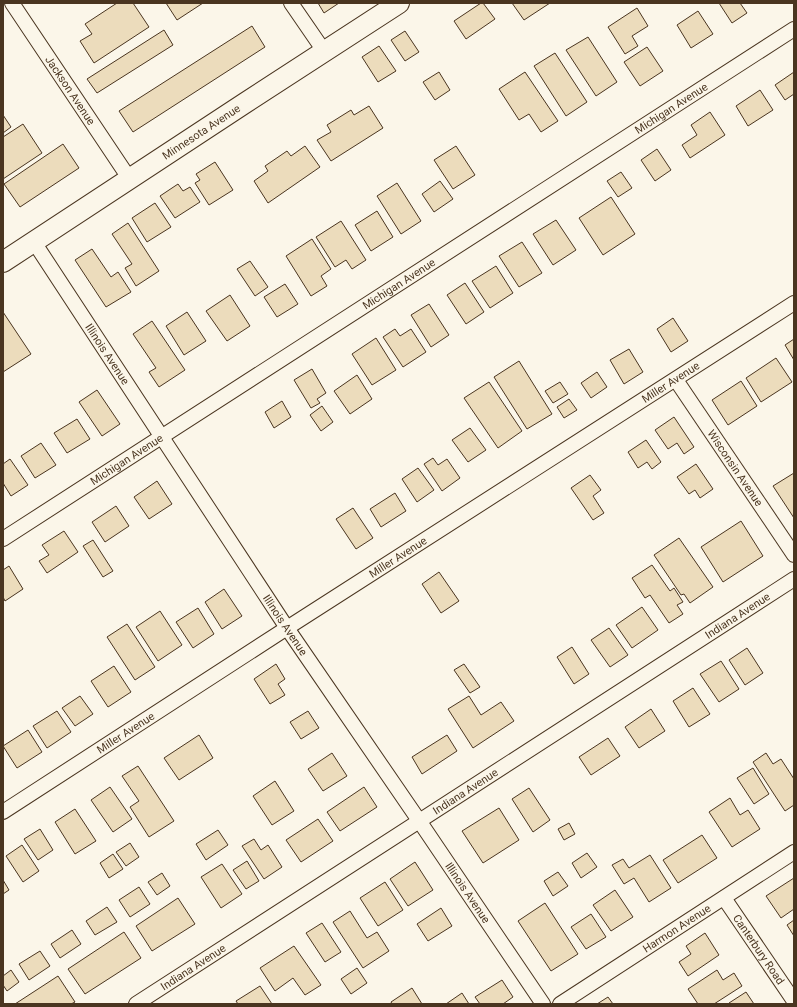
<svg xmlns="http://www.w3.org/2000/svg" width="797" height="1007" font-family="Roboto,sans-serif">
  <rect width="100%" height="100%" fill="#fbf6e9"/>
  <g fill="#ecdcbc" stroke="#4a3520">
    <polygon points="117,3 133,3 149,27 94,63 80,41 92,34 85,24"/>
    <polygon points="166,3 203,3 177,20"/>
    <polygon points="318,3 339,3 324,13"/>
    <polygon points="481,3 483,3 495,19 466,39 454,21"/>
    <polygon points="512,3 550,3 524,20"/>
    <polygon points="719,3 740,3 747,13 732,23"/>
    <polygon points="637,8 648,26 632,36 638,46 625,54 608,27"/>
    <polygon points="698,11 713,34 691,48 677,25"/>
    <polygon points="252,26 265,47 133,132 119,111"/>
    <polygon points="164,30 173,45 97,93 87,79"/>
    <polygon points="405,31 419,52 405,61 391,40"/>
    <polygon points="588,37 617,82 596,96 566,50"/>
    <polygon points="379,46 396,71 378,82 362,57"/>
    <polygon points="647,47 663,71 640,86 624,62"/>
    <polygon points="555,53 587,102 566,116 534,66"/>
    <polygon points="439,72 450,90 435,100 423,82"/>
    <polygon points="525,72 558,121 541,132 529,114 519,120 499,89"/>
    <polygon points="794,72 794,94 785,100 775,85"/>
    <polygon points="760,90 773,110 748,126 736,106"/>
    <polygon points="369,106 383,128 331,161 317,140 331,132 327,125 351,110 354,115"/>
    <polygon points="710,112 725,135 690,158 682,145 697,135 691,125"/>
    <polygon points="3,115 11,127 3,133"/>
    <polygon points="23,124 42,153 3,179 3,137"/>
    <polygon points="63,144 79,168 20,207 4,184"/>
    <polygon points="305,146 320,167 268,203 254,181 268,171 265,166 287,151 291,156"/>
    <polygon points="456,146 475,175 453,189 434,160"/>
    <polygon points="657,149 671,170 655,181 641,160"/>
    <polygon points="215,162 233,190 209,205 195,183 200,180 196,174"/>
    <polygon points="621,172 632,188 618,197 607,181"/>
    <polygon points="440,181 453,199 434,212 422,194"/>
    <polygon points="397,183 421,221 401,234 377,196"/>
    <polygon points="178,184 183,191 190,187 200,202 175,218 160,196"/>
    <polygon points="611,197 635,234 603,255 579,218"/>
    <polygon points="155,203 171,227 147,242 132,218"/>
    <polygon points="377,211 393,237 371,251 355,225"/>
    <polygon points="556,220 576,250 553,265 533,234"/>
    <polygon points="341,221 366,260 352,269 346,260 335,267 316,237"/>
    <polygon points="128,223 159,271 136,286 125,268 132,264 112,234"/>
    <polygon points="312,239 331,269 321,276 327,286 311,296 286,256"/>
    <polygon points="522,242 542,273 519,287 499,256"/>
    <polygon points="92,249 111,277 118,272 131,292 106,307 75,260"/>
    <polygon points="250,261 268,287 255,296 237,269"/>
    <polygon points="496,266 513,293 490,308 472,281"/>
    <polygon points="465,283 484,312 466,324 447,295"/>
    <polygon points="285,284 298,304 277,317 264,297"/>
    <polygon points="230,295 250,326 227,341 206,311"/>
    <polygon points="429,304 449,335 431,347 411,315"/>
    <polygon points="3,312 31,354 3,372"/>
    <polygon points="187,312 206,341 184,355 166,326"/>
    <polygon points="673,318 688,341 671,352 657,329"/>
    <polygon points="152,321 185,370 159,387 149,372 156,368 133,334"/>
    <polygon points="395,329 400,336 411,329 426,352 403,367 383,337"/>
    <polygon points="376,338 396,370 372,385 352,354"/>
    <polygon points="794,339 794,360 785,345"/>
    <polygon points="629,349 643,372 624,384 610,360"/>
    <polygon points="776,358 792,382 761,402 746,378"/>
    <polygon points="519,361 552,414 527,429 494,377"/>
    <polygon points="312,369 326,393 317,399 320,403 311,408 294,380"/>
    <polygon points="597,372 607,387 591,398 581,383"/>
    <polygon points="357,375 372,399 350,414 334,391"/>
    <polygon points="741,381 757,406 728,425 712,400"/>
    <polygon points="489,382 522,431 498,448 464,398"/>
    <polygon points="560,382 568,394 553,403 545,391"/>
    <polygon points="97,390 120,424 102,436 79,402"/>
    <polygon points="569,399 577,410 564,418 557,407"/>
    <polygon points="282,401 291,417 274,428 265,412"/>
    <polygon points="322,406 333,422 321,431 310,415"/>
    <polygon points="674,417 694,447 684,454 677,443 668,449 655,430"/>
    <polygon points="77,419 90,439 67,453 54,433"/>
    <polygon points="470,428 486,450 468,462 452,440"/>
    <polygon points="646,440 661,462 652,469 647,462 638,468 628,452"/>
    <polygon points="41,443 56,465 35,478 21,456"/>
    <polygon points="433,458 438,465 447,459 460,478 442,491 424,464"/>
    <polygon points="10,459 28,485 11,496 3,483 3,464"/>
    <polygon points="696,464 713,489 700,498 695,490 689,494 677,477"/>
    <polygon points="418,468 434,490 417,502 402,479"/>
    <polygon points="794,473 794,518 773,486"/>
    <polygon points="590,475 601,490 593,496 604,513 593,520 571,488"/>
    <polygon points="157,481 172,504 149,519 134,497"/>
    <polygon points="395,493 406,511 381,527 370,509"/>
    <polygon points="116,506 129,526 105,542 92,522"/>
    <polygon points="353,508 373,538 356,549 336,519"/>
    <polygon points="741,521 763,556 723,582 701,547"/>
    <polygon points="64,531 78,552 47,573 39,561 49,555 42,545"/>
    <polygon points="679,538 713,587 690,603 684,594 681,595 654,555"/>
    <polygon points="93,540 113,571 103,577 83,546"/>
    <polygon points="652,565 670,591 674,588 683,602 677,605 683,614 669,623 650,595 645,598 632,578"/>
    <polygon points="9,566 23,589 5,601 3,597 3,570"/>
    <polygon points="439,572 459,601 441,613 422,584"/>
    <polygon points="224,589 242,616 222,629 205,602"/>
    <polygon points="642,607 658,630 632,648 616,625"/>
    <polygon points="198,608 214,634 193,648 176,622"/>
    <polygon points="160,611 182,645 158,661 136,627"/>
    <polygon points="127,624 155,667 135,680 107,637"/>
    <polygon points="609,628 628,655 610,667 591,640"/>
    <polygon points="572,647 589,674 574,684 557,657"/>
    <polygon points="747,648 763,673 745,685 729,660"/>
    <polygon points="721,661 739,689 719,702 700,674"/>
    <polygon points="276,664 285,679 278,684 285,695 270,704 254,679"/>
    <polygon points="464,664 480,687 470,693 454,670"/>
    <polygon points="114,666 131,692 108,707 91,681"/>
    <polygon points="693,688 710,714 689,727 673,701"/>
    <polygon points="80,696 93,714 75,726 62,708"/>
    <polygon points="469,696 481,715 501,702 514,721 473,748 448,709"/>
    <polygon points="651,709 665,731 639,748 625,727"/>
    <polygon points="57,711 71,732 47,748 33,726"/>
    <polygon points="308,711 319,728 301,739 290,722"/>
    <polygon points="28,730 42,752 17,768 3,746"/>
    <polygon points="199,735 213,758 179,780 164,758"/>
    <polygon points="447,735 457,751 422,774 412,757"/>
    <polygon points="608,738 620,756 591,775 579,757"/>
    <polygon points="332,753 347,776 323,791 308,769"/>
    <polygon points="766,753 773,764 781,759 794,779 794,805 785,811 753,762"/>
    <polygon points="138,766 174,821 149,837 130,807 139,801 122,776"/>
    <polygon points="753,768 769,794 754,804 737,778"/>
    <polygon points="275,781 294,811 272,825 253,796"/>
    <polygon points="110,787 132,819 113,832 91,800"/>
    <polygon points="364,787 377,807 340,831 327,812"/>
    <polygon points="529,788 550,820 533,832 512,799"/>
    <polygon points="730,798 740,815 748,810 760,829 732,847 709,812"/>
    <polygon points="499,808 519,840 483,863 462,831"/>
    <polygon points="75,809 96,841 75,854 55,822"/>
    <polygon points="318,819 333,841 301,862 286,840"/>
    <polygon points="569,823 575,834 564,840 558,829"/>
    <polygon points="40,829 53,850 38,860 24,839"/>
    <polygon points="218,830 228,845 206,860 196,844"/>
    <polygon points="702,835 717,858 678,883 663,860"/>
    <polygon points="254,839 261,850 268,845 282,867 264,879 242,846"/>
    <polygon points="130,843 139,857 126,866 116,852"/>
    <polygon points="22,845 39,871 23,882 6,856"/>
    <polygon points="587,853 597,867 581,878 572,863"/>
    <polygon points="113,854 123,869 109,878 100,863"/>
    <polygon points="650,855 671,888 649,902 634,878 624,884 612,865 623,859 629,868"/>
    <polygon points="247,861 259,881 246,889 233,870"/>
    <polygon points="415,862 433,890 408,906 390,879"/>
    <polygon points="222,864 242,894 221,908 201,877"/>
    <polygon points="558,872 568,886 553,896 544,881"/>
    <polygon points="162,873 170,886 157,895 148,882"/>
    <polygon points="794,878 794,909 781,918 766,896"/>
    <polygon points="3,880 9,890 3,894"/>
    <polygon points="385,882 403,910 378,926 360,898"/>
    <polygon points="139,887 150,904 130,917 119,900"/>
    <polygon points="615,890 633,917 611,931 593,905"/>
    <polygon points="178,898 195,924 152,951 136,926"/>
    <polygon points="545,903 578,954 551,971 518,921"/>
    <polygon points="107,907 117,922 95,935 86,921"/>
    <polygon points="441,908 452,926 428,941 417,924"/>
    <polygon points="350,911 367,938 377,932 389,951 363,968 333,922"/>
    <polygon points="591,914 606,937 586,949 571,927"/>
    <polygon points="794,920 794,936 787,925"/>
    <polygon points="322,923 341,952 325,962 306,933"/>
    <polygon points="72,930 81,944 60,958 51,944"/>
    <polygon points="124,932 141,958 85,994 68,969"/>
    <polygon points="705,933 719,955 688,976 679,962 691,954 686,946"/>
    <polygon points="294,946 321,985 305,995 293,978 275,991 260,968"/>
    <polygon points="40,951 50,966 29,980 19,964"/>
    <polygon points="357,968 367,983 351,994 341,979"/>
    <polygon points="11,970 19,982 7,991 3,985 3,976"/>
    <polygon points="717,970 723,980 734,973 742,986 714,1004 698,1004 688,989"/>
    <polygon points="58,976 75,1002 71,1004 15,1004"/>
    <polygon points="502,980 513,997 503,1004 480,1004 475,997"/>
    <polygon points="260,986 272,1004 238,1004 236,1001"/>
    <polygon points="412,988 422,1004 392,1004 391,1002"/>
    <polygon points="746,992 754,1004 729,1004 729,1003"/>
    <polygon points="462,993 469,1004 446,1004"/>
    <polygon points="608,997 613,1004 597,1004"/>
  </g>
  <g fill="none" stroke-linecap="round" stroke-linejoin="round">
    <defs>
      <g id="street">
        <path id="s1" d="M12 3 129 178"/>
        <polyline points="291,3 324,51"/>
        <path id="s2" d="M34 242 287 628 420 822 543 1004"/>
        <path id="s3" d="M676 380 794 555"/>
        <path id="s4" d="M3 539 794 29"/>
        <path id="s5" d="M3 812 287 628 794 303"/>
        <path id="s6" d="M724 898 794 1001"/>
        <path id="s7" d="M136 1004 794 579"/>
        <path id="s8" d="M560 1004 794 852"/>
      </g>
      <g id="secondary">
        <path id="s9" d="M3 262 245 103 399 3"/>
      </g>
    </defs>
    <use href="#street" stroke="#4a3520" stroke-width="16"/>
    <use href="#secondary" stroke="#4a3520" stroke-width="22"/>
    <use href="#street" stroke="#fbf6e9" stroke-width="14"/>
    <use href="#secondary" stroke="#fbf6e9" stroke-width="20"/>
  </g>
  <g text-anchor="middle" stroke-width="3" stroke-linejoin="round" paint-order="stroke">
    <g font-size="11" fill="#4a3520" stroke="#fbf6e9">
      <text dy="4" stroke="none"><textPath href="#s1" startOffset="105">Jackson Avenue</textPath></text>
      <text dy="4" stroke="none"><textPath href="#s4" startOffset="795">Michigan Avenue</textPath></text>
      <text dy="4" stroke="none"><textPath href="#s9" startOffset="237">Minnesota Avenue</textPath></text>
      <text dy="4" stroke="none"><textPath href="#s4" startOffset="471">Michigan Avenue</textPath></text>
      <text dy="4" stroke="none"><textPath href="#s2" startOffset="134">Illinois Avenue</textPath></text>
      <text dy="4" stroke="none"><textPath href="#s5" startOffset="794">Miller Avenue</textPath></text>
      <text dy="4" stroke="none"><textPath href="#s4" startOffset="147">Michigan Avenue</textPath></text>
      <text dy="4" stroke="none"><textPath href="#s3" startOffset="106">Wisconsin Avenue</textPath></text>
      <text dy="4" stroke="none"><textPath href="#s5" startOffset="470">Miller Avenue</textPath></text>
      <text dy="4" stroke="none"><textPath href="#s7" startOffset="716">Indiana Avenue</textPath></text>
      <text dy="4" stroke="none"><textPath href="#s2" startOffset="458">Illinois Avenue</textPath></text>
      <text dy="4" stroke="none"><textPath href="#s5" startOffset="146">Miller Avenue</textPath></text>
      <text dy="4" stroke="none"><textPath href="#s7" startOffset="392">Indiana Avenue</textPath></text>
      <text dy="4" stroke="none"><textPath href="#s2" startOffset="782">Illinois Avenue</textPath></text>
      <text dy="4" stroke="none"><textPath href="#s8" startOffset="139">Harmon Avenue</textPath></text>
      <text dy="4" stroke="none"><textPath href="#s6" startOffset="62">Canterbury Road</textPath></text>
      <text dy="4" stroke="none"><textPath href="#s7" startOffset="68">Indiana Avenue</textPath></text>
    </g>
  </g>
  <rect width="797" height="1007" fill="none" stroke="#4a3520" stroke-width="8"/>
</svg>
